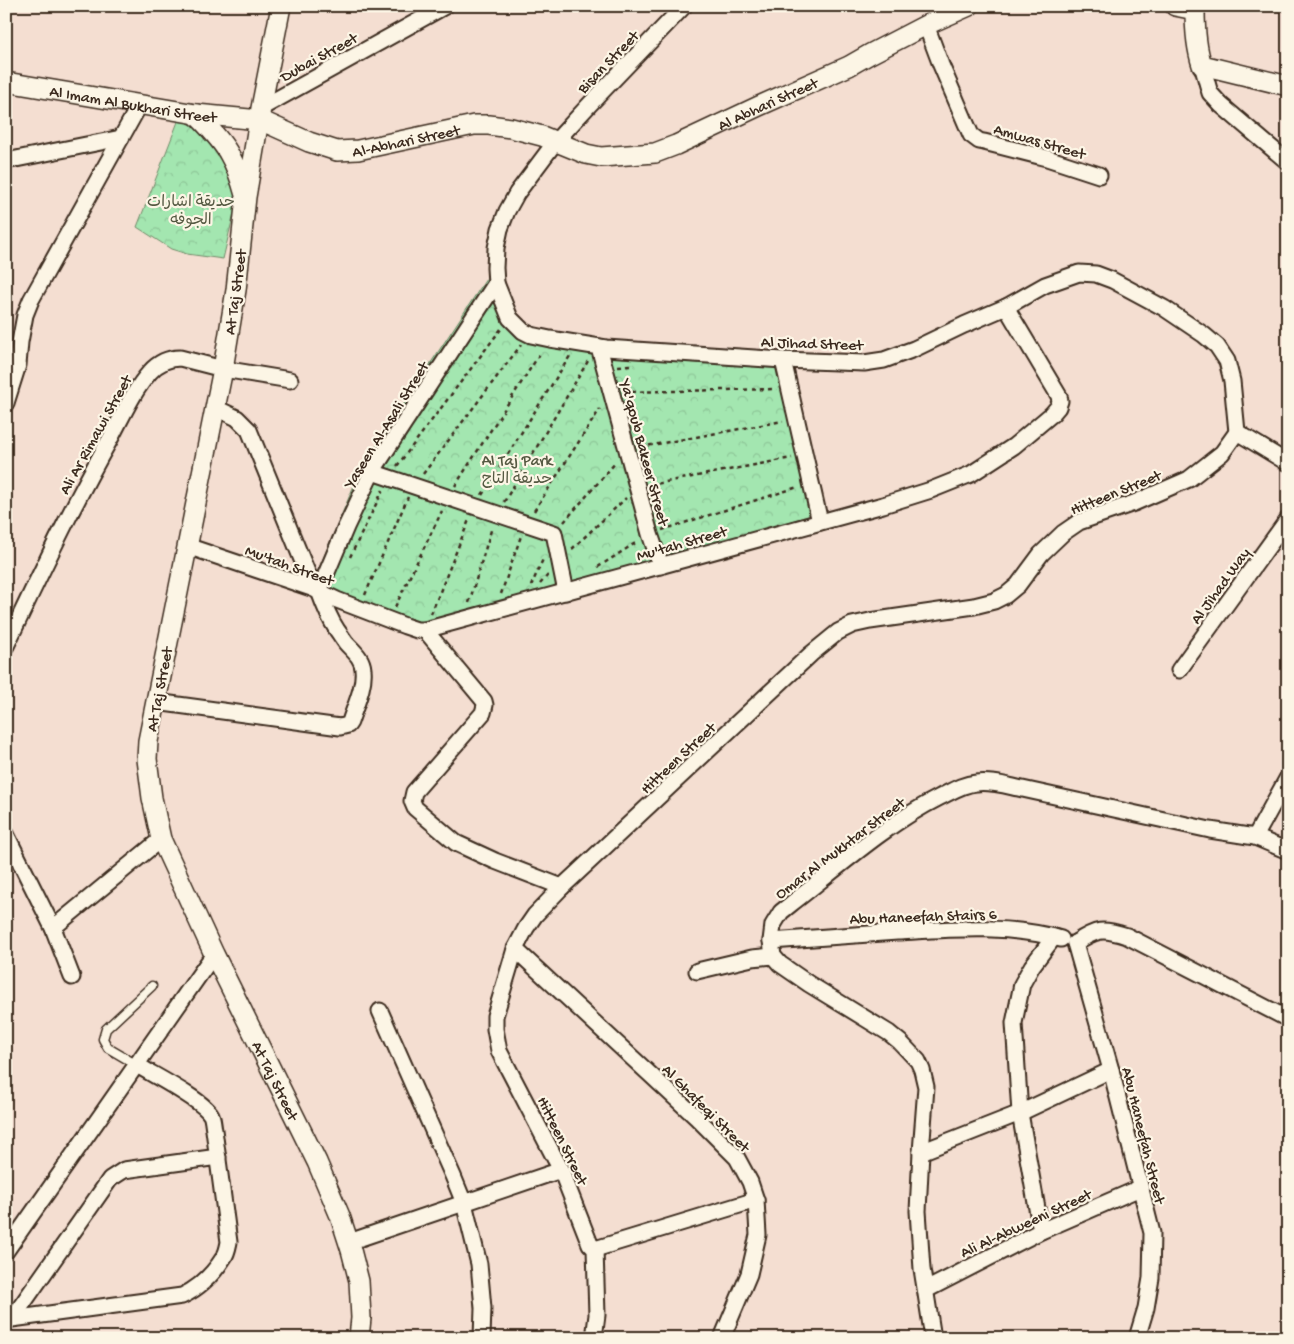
<svg xmlns="http://www.w3.org/2000/svg" width="1294" height="1344" font-family="'Gochi Hand','Playpen Sans Arabic',sans-serif">
  <defs>
    <pattern id="park-crowns" width="20" height="18" patternUnits="userSpaceOnUse" patternTransform="scale(1.25)"><rect width="20" height="18" fill="#a3e6b0"/><path d="M2 6a3 3 0 1 1 6 0M12 15a3 3 0 1 1 6 0" fill="none" stroke="#8dc597"/></pattern>
  </defs>
  <rect width="100%" height="100%" fill="#f4ded1"/>
  <filter id="ink" filterUnits="userSpaceOnUse"><feTurbulence type="fractalNoise" baseFrequency=".02" numOctaves="2"/><feDisplacementMap in="SourceGraphic" scale="10" xChannelSelector="R" yChannelSelector="G"/><feConvolveMatrix kernelMatrix="1 2 1 2 8 2 1 2 1" color-interpolation-filters="sRGB"/></filter>
  <g filter="url(#ink)">
    <g fill="url(#park-crowns)" stroke="#6f8867">
      <polygon points="179,119 204,131 240,187 223,259 187,254 171,249 137,227"/>
      <polygon points="490,273 526,338 781,358 811,515 657,562 422,628 313,582 361,469"/>
    </g>
    <g fill="none" stroke-linecap="round" stroke-linejoin="round">
      <defs>
        <polyline id="service" points="137,1065 108,1048 103,1039 106,1029 152,986"/>
        <g id="minor">
          <polyline points="684,6 590,104 556,141 517,193 507,211 500,229 496,248 495,268 496,283 510,318 523,331 531,335 550,339 606,348 783,360 864,363 884,360 914,349 964,325 1006,307 1045,285 1079,273 1096,274 1112,280 1164,308 1204,335 1217,346 1227,361 1232,381 1237,432"/>
          <polyline points="926,25 941,65 971,135 979,141 984,142 1047,158 1099,175"/>
          <polyline points="1202,65 1210,93 1221,105 1288,162"/>
          <polyline points="261,108 445,6"/>
          <polyline points="6,161 121,138"/>
          <polyline points="599,347 650,534 661,566"/>
          <polyline points="783,360 820,522"/>
          <polyline points="6,403 18,365 20,342 25,315 31,300 140,104"/>
          <polyline points="216,408 237,418 249,430 314,589"/>
          <polyline points="1237,432 1288,463"/>
          <polyline points="372,472 554,533 566,592"/>
          <polyline points="187,546 314,589 337,600 405,626 417,630 425,630 883,505 931,490 971,474 1014,446 1052,414 1058,407 1060,401 1059,396 1006,307"/>
          <polyline points="425,630 484,701 485,705 483,713 414,792 412,801 415,808 456,843 495,861 562,887"/>
          <path d="M6 646C39 577 71 508 109 441 121 419 133 391 150 372 158 363 169 358 180 358L223 369 290 380"/>
          <polyline points="1179,670 1288,519"/>
          <path d="M156 702 340 727 348 725 350 722C355 706 365 686 363 669 362 657 353 651 346 643 343 639 340 634 337 630 329 618 324 605 319 591L346 527 372 472 496 283"/>
          <polyline points="6,834 53,928 72,977"/>
          <polyline points="1255,837 1288,777"/>
          <polyline points="53,928 161,839"/>
          <path d="M771 941C813 938 855 935 897 932 952 929 1008 924 1061 939"/>
          <polyline points="1075,943 1111,1070 1152,1233 1151,1278 1146,1308 1137,1338"/>
          <path d="M1075 943C1097 929 1102 928 1127 936L1288 1019"/>
          <polyline points="515,949 696,1117 737,1158 750,1182 756,1200 758,1235 749,1274 722,1338"/>
          <polyline points="697,971 752,958 773,956"/>
          <polyline points="380,1011 453,1176 464,1203 479,1264 483,1308 482,1338"/>
          <polyline points="921,1152 1020,1113 1111,1070"/>
          <polyline points="1041,1231 1020,1113 1014,1023 1022,984 1032,966 1054,937"/>
          <polyline points="349,1242 561,1170"/>
          <polyline points="595,1249 756,1200"/>
          <polyline points="6,1251 214,954"/>
          <polyline points="926,1290 1041,1231 1140,1188"/>
          <path d="M6 1318 12 1319 182 1296C199 1288 214 1273 224 1257 227 1253 228 1247 229 1242L214 1130C213 1126 213 1119 211 1115 203 1100 153 1075 137 1065"/>
          <polyline points="12,1319 110,1179 124,1170 218,1157"/>
          <polyline points="594,1338 597,1315 595,1249 590,1244 561,1170 499,1051 495,1029 495,1016 515,949 526,928 535,915 562,887 811,654 838,632 852,625 870,621 974,606 994,601 1006,595 1018,585 1041,554 1063,533 1079,522 1134,503 1189,479 1222,453 1237,432"/>
          <path d="M933 1338 922 1269 918 1211 921 1152 926 1087 922 1070 918 1061 900 1042 889 1033 809 984 780 964 773 956 771 941 773 925 781 912 791 904C839 867 886 824 940 797 952 791 963 784 976 783 989 781 1004 785 1018 788L1210 830 1255 837 1288 851"/>
        </g>
        <g id="tertiary">
          <path id="s1" d="M281 6 261 108 246 197 236 290 223 369 148 741 147 759 152 798 161 839 214 954 317 1162 340 1216 351 1250 359 1281 361 1318 359 1338"/>
          <path d="M1175 6 1195 10C1195 29 1196 47 1202 65L1288 86"/>
          <path id="s2" d="M6 82 196 114 260 120 309 142 337 151 358 150 474 125H489L511 128 542 136 586 154 601 157 655 153 676 145 759 106 849 66 870 54 926 25 969 6"/>
          <path d="M196 114C207 126 221 139 229 154 236 166 241 180 245 195"/>
        </g>
      </defs>
      <use href="#service" stroke="#3b2a1e" stroke-width="11"/>
      <use href="#minor" stroke="#3b2a1e" stroke-width="19"/>
      <use href="#tertiary" stroke="#3b2a1e" stroke-width="22"/>
      <g stroke="#3b2a1e" stroke-width="2.5" stroke-dasharray="4 4" stroke-linecap="butt">
        <polyline points="618,366 630,365"/>
        <polyline points="624,392 776,389"/>
        <polyline points="641,447 783,421"/>
        <polyline points="397,466 501,329"/>
        <polyline points="423,474 521,345"/>
        <polyline points="650,485 792,458"/>
        <polyline points="455,486 541,352"/>
        <polyline points="482,495 570,356"/>
        <polyline points="504,502 588,361"/>
        <polyline points="534,511 600,409"/>
        <polyline points="564,522 616,462"/>
        <polyline points="662,530 798,487"/>
        <polyline points="572,549 626,498"/>
        <polyline points="350,557 383,490"/>
        <polyline points="598,567 637,542"/>
        <polyline points="540,584 548,575"/>
        <polyline points="531,586 544,557"/>
        <polyline points="501,594 521,536"/>
        <polyline points="365,595 408,497"/>
        <polyline points="469,603 492,527"/>
        <polyline points="395,607 442,511"/>
        <polyline points="431,614 469,520"/>
      </g>
      <use href="#service" stroke="#fcf5e5" stroke-width="8"/>
      <use href="#minor" stroke="#fcf5e5" stroke-width="15"/>
      <use href="#tertiary" stroke="#fcf5e5" stroke-width="19"/>
    </g>
  </g>
  <g text-anchor="middle" stroke-width="4.5" stroke-linejoin="round" paint-order="stroke">
    <g font-size="16" fill="#3b2a1e" stroke="#fcf5e5">
      <text transform="translate(318 56) rotate(-29)" y="6">Dubai Street</text>
      <text transform="translate(607 61) rotate(-46)" y="6">Bisan Street</text>
      <text dy="6" stroke="none"><textPath href="#s2" startOffset="129">Al Imam Al Bukhari Street</textPath></text>
      <text dy="6" stroke="none"><textPath href="#s2" startOffset="789">Al Abhari Street</textPath></text>
      <text dy="6" stroke="none"><textPath href="#s2" startOffset="410">Al-Abhari Street</textPath></text>
      <text transform="translate(1040 140) rotate(16)" y="6">Amwas Street</text>
      <text transform="translate(234 292) rotate(-82)" y="6">At Taj Street</text>
      <text transform="translate(812 342) rotate(2)" y="6">Al Jihad Street</text>
      <text transform="translate(385 424) rotate(-58)" y="6">Yaseen Al-Asali Street</text>
      <text transform="translate(94 434) rotate(-61)" y="6">Ali Ar Rimawi Street</text>
      <text transform="translate(646 452) rotate(75)" y="6">Ya'qoub Bakeer Street</text>
      <text transform="translate(1115 491) rotate(-22)" y="6">Hitteen Street</text>
      <text transform="translate(681 542) rotate(-16)" y="6">Mu'tah Street</text>
      <text transform="translate(290 564) rotate(20)" y="6">Mu'tah Street</text>
      <text transform="translate(1219 585) rotate(-54)" y="6">Al Jihad Way</text>
      <text transform="translate(158 689) rotate(-79)" y="6">At Taj Street</text>
      <text transform="translate(677 757) rotate(-43)" y="6">Hitteen Street</text>
      <text transform="translate(839 847) rotate(-37)" y="6">Omar Al Mukhtar Street</text>
      <text transform="translate(923 915) rotate(-2)" y="6">Abu Haneefah Stairs 6</text>
      <text dy="6" stroke="none"><textPath href="#s1" startOffset="1114">At Taj Street</textPath></text>
      <text transform="translate(707 1107) rotate(45)" y="6">Al Ghafeqi Street</text>
      <text transform="translate(1145 1135) rotate(76)" y="6">Abu Haneefah Street</text>
      <text transform="translate(564 1140) rotate(64)" y="6">Hitteen Street</text>
      <text transform="translate(1025 1222) rotate(-25)" y="6">Ali Al-Abweeni Street</text>
    </g>
    <g font-size="16" fill="#555942" stroke="#fcf5e5">
      <text x="191" y="206">حديقة اشارات<tspan x="191" dy="18">الجوفه</tspan></text>
      <text x="517" y="465">Al Taj Park<tspan x="517" dy="18">حديقة التاج</tspan></text>
    </g>
  </g>
  <rect width="1294" height="1344" fill="none" stroke="#fcf5e5" stroke-width="25"/>
  <rect x="12" y="12" width="1269" height="1319" fill="none" stroke="#3b2a1e" stroke-width="2" filter="url(#ink)"/>
</svg>
